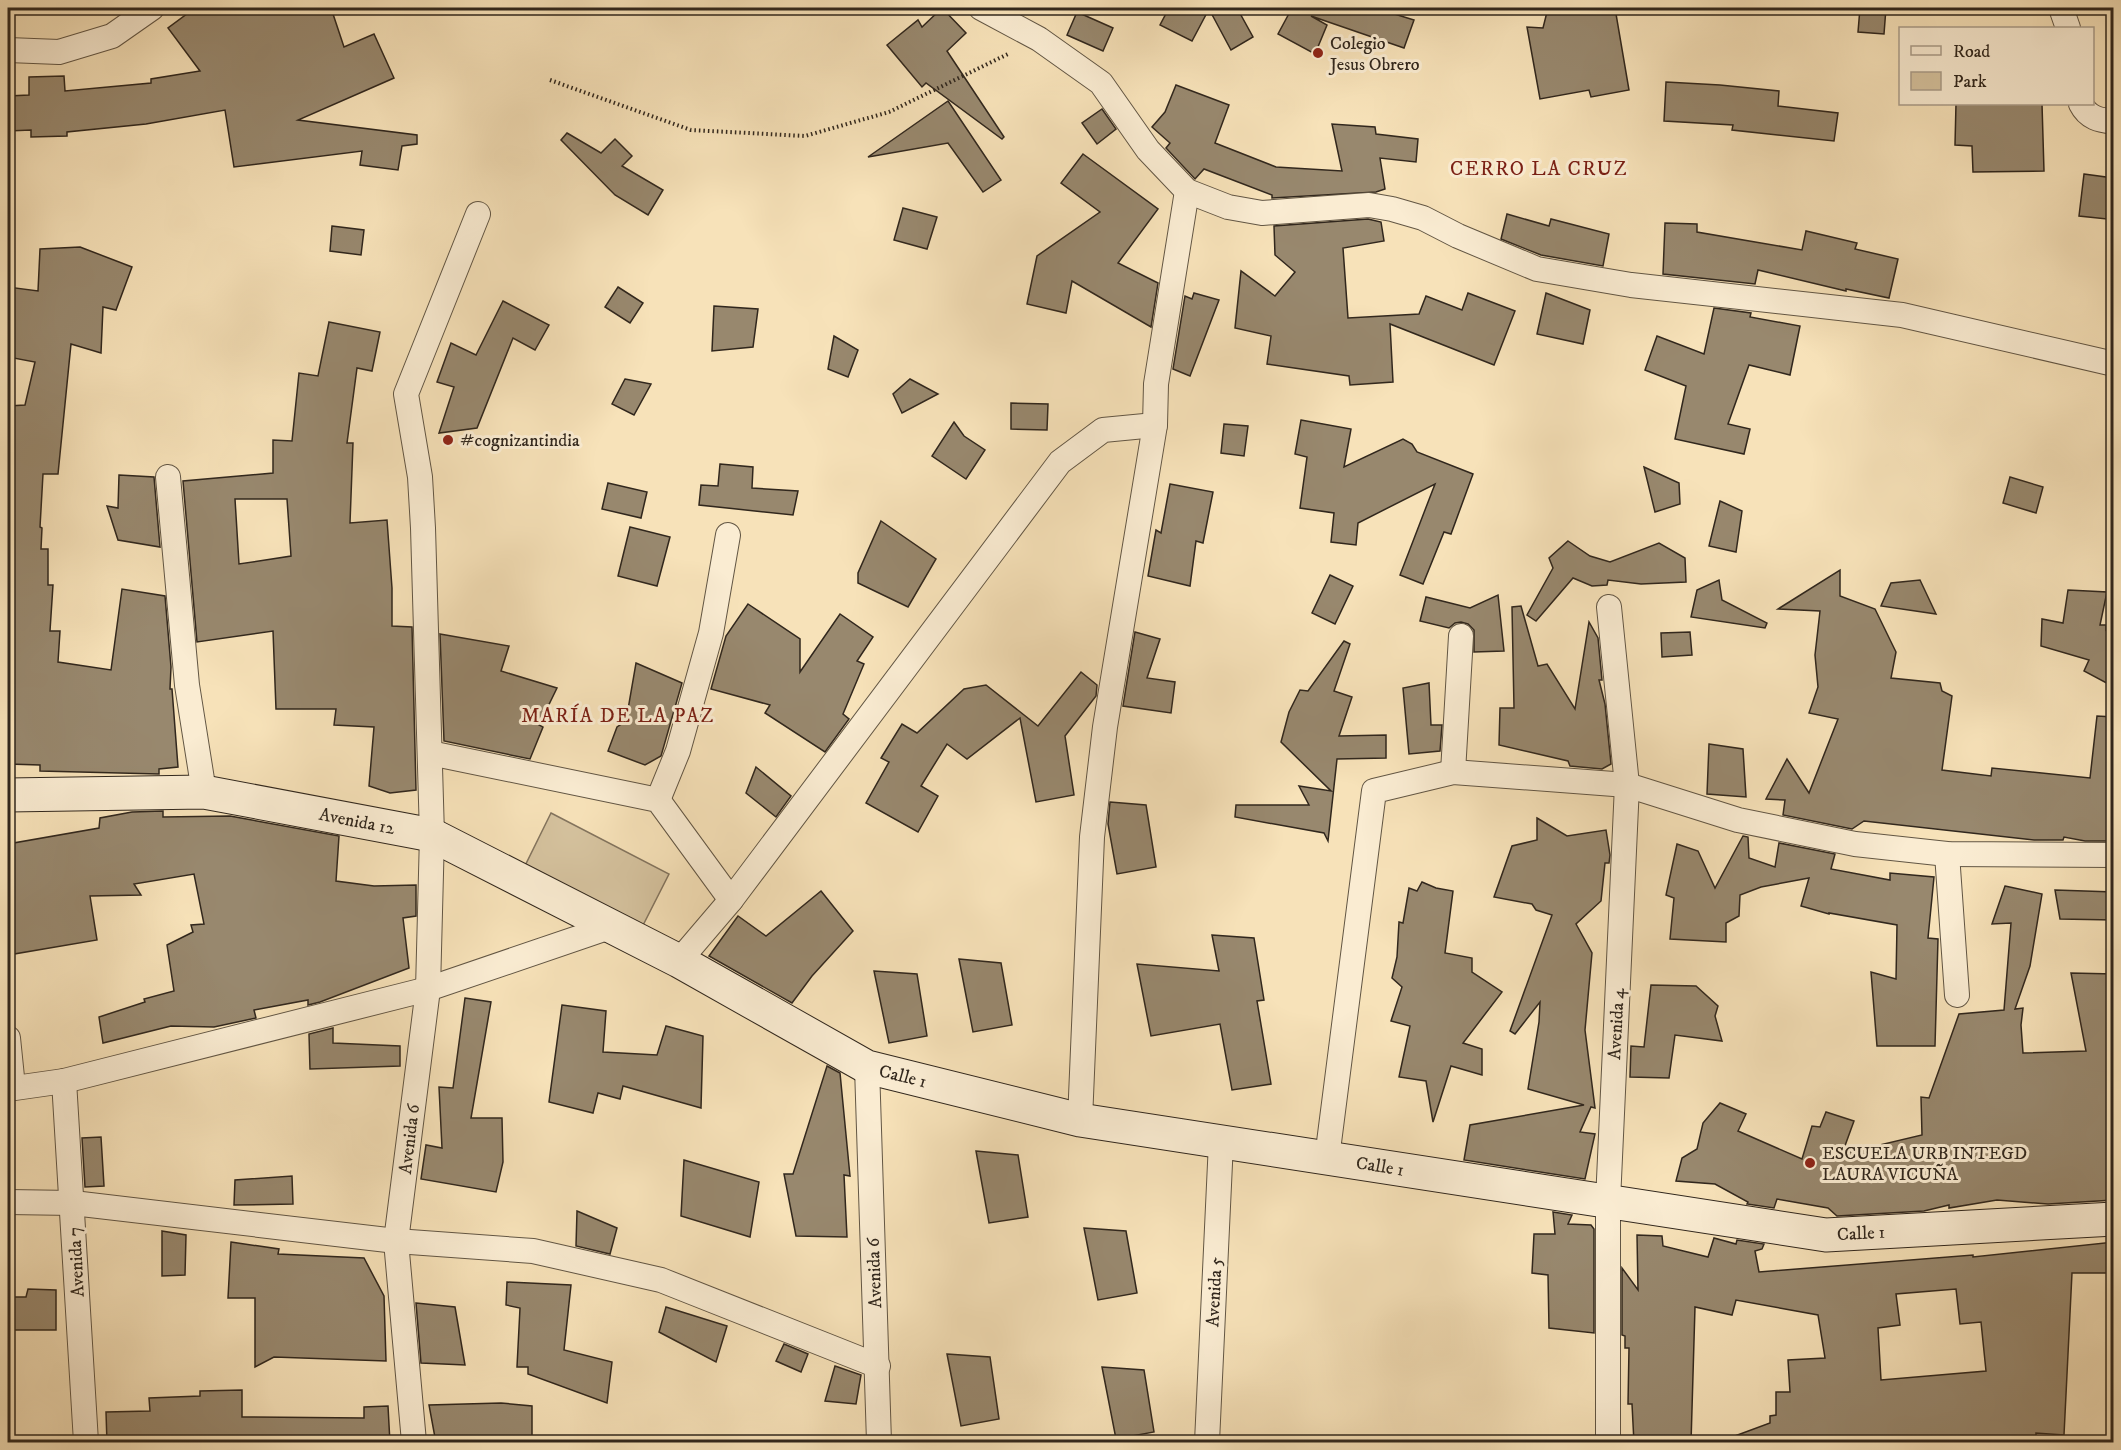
<svg xmlns="http://www.w3.org/2000/svg" width="2121" height="1450" font-family="'IM FELL DW Pica',serif">
  <rect width="100%" height="100%" fill="#f7e2b9"/>
  <filter id="stains"><feTurbulence type="fractalNoise" baseFrequency=".00333" numOctaves="4"/><feColorMatrix values="0 0 0 0 .2 0 0 0 0 .09 0 0 0 0 .02 0 0 0 .5 -.17"/></filter>
  <radialGradient id="worn" r=".72"><stop offset=".6" stop-color="#630" stop-opacity="0"/><stop offset="1" stop-color="#630" stop-opacity=".3"/></radialGradient>
  <polygon fill="#d5c29e" stroke="#83745e" stroke-width="1.5" points="551,813 669,874 635,941 518,880"/>
  <g fill="#98886e" stroke="#31271d" stroke-width="1.5" fill-rule="evenodd">
    <polygon points="195,8 305,8 309,13 331,8 344,47 374,34 394,78 298,120 417,135 417,144 402,146 398,170 360,165 362,151 234,167 225,110 146,124 67,132 67,136 31,137 31,130 8,131 8,96 29,95 29,77 64,76 65,91 151,83 151,79 200,71 168,28"/>
    <polygon points="942,8 966,33 947,51 1004,137 1002,139 926,83 922,87 887,45 918,20 922,27"/>
    <polygon points="1169,8 1237,8 1253,37 1231,50 1209,9 1192,41 1160,25"/>
    <polygon points="1292,8 1298,9 1298,8 1375,8 1414,20 1404,48 1311,16 1327,25 1315,54 1278,34"/>
    <polygon points="1548,8 1615,8 1629,90 1591,97 1589,90 1540,99 1527,27 1543,28"/>
    <polygon points="1860,8 1886,8 1884,34 1858,32"/>
    <polygon points="1077,12 1113,28 1103,51 1067,35"/>
    <polygon points="1666,82 1720,85 1779,91 1778,106 1838,113 1834,141 1732,130 1733,125 1664,121"/>
    <polygon points="1176,85 1229,105 1215,143 1276,167 1342,171 1332,124 1375,127 1376,134 1418,139 1416,162 1380,158 1385,189 1376,192 1272,198 1272,195 1204,169 1195,179 1166,148 1170,143 1152,127 1165,112"/>
    <polygon points="948,101 1001,180 983,192 948,143 868,157"/>
    <polygon points="1956,104 2042,104 2044,171 1973,172 1972,146 1955,145"/>
    <polygon points="1102,109 1116,129 1097,144 1082,123"/>
    <polygon points="567,133 601,153 615,139 632,156 622,166 663,190 648,215 615,195 561,140"/>
    <polygon points="1083,154 1158,209 1118,263 1158,283 1151,327 1072,281 1066,313 1027,304 1037,256 1100,212 1061,183"/>
    <polygon points="2084,174 2113,178 2107,219 2079,216"/>
    <polygon points="903,208 937,217 927,249 894,240"/>
    <polygon points="1507,214 1549,226 1551,219 1609,234 1603,266 1541,255 1501,239"/>
    <polygon points="1368,219 1381,222 1384,241 1343,248 1348,318 1419,314 1426,296 1462,310 1468,293 1515,311 1494,365 1390,324 1393,382 1350,385 1349,376 1267,364 1271,336 1235,328 1241,271 1275,296 1295,272 1275,255 1274,226"/>
    <polygon points="1665,223 1697,224 1697,232 1802,250 1806,231 1857,243 1855,249 1898,259 1889,298 1846,289 1846,291 1758,270 1755,284 1663,274"/>
    <polygon points="332,226 364,230 361,255 330,251"/>
    <polygon points="80,247 132,267 116,310 103,307 101,353 71,344 58,474 43,474 40,527 42,528 41,549 48,549 48,585 53,585 50,631 60,631 58,662 111,670 122,589 165,596 171,667 170,689 172,689 178,767 159,769 159,774 40,771 40,765 8,764 8,406 25,405 35,362 8,357 8,287 38,291 40,249"/>
    <polygon points="618,287 643,303 630,323 605,307"/>
    <polygon points="1194,293 1219,300 1190,376 1173,369 1185,296 1192,299"/>
    <polygon points="1546,293 1590,310 1583,344 1537,334"/>
    <polygon points="503,301 549,325 535,350 513,338 477,428 439,433 454,387 437,382 451,343 476,355"/>
    <polygon points="714,306 758,309 753,347 712,351"/>
    <polygon points="1714,308 1751,313 1750,317 1800,326 1790,375 1749,365 1728,424 1750,429 1744,454 1675,439 1686,386 1645,370 1657,336 1704,354"/>
    <path d="M329 322 380 332 372 371 357 368 347 443H353L350 523 387 520 392 588V626L412 627 416 790 390 793 369 786 374 727 334 725 336 709H276L273 631 197 642 183 481 273 473V440L292 441 299 373 318 376ZM235 499H287L291 556 239 564Z"/>
    <polygon points="834,336 858,350 848,377 828,369"/>
    <polygon points="625,379 651,384 634,415 612,404"/>
    <polygon points="910,379 938,394 902,413 893,394"/>
    <polygon points="1011,403 1048,404 1047,430 1011,429"/>
    <polygon points="1301,420 1351,429 1344,467 1403,439 1412,444 1417,452 1473,474 1451,534 1444,532 1423,584 1400,575 1435,484 1358,523 1356,545 1331,542 1334,513 1300,508 1307,457 1295,454"/>
    <polygon points="954,422 964,436 985,450 966,479 932,456"/>
    <polygon points="1224,424 1248,426 1244,456 1221,453"/>
    <polygon points="720,464 753,467 752,488 798,491 793,515 699,505 701,485 718,486"/>
    <polygon points="1644,467 1679,483 1680,504 1655,512"/>
    <polygon points="119,475 154,477 160,547 118,540 107,506 118,508"/>
    <polygon points="2010,477 2043,487 2036,513 2003,503"/>
    <polygon points="608,483 647,492 641,518 602,509"/>
    <polygon points="1170,484 1213,492 1203,543 1196,541 1190,586 1148,576 1156,530 1161,533"/>
    <polygon points="1720,501 1742,511 1736,552 1709,546"/>
    <polygon points="881,521 936,559 908,607 858,583 858,573"/>
    <polygon points="630,527 670,537 657,586 618,576"/>
    <polygon points="1568,541 1590,556 1610,562 1659,543 1685,558 1686,582 1641,584 1608,580 1607,585 1592,586 1573,578 1536,621 1527,615 1553,568 1549,558"/>
    <polygon points="1840,570 1840,596 1875,609 1896,652 1891,678 1940,683 1942,691 1952,696 1942,770 1991,776 1992,768 2090,778 2097,716 2114,717 2114,841 2085,841 2064,837 2063,840 2034,840 1864,821 1852,829 1783,815 1785,800 1766,799 1787,759 1809,793 1838,719 1809,713 1818,687 1815,655 1820,611 1778,609"/>
    <polygon points="1330,575 1353,586 1335,624 1312,613"/>
    <polygon points="1719,580 1722,600 1767,623 1765,628 1691,617 1697,590"/>
    <polygon points="1920,580 1936,614 1881,606 1891,583"/>
    <polygon points="2068,590 2107,592 2100,625 2106,625 2106,629 2114,615 2114,687 2084,671 2089,660 2041,646 2042,619 2063,623"/>
    <polygon points="1498,595 1504,651 1474,652 1474,630 1468,624 1461,622 1455,623 1449,628 1420,621 1426,597 1470,608"/>
    <polygon points="748,604 800,639 800,672 840,614 873,637 857,661 864,664 843,714 849,719 825,752 765,713 770,705 711,689 726,636"/>
    <polygon points="1521,606 1538,666 1547,664 1575,709 1589,622 1598,638 1602,680 1599,680 1605,704 1611,764 1602,769 1570,766 1568,761 1499,745 1500,708 1514,708 1512,607"/>
    <polygon points="1135,632 1160,639 1147,678 1175,682 1171,713 1123,706"/>
    <polygon points="1690,632 1692,655 1662,657 1661,633"/>
    <polygon points="440,634 509,646 501,671 557,688 539,725 543,727 530,759 444,741"/>
    <polygon points="1344,641 1350,644 1334,691 1352,697 1339,736 1386,735 1386,758 1337,759 1328,841 1324,833 1235,817 1236,805 1309,805 1299,786 1331,791 1281,742 1289,712 1300,690 1308,691"/>
    <polygon points="636,663 682,683 661,756 645,765 608,751 617,727 626,721"/>
    <polygon points="1081,672 1097,685 1096,696 1065,736 1074,795 1036,802 1020,718 967,759 947,744 921,786 938,796 918,832 866,803 889,762 881,758 902,724 917,733 964,689 986,685 1038,726"/>
    <polygon points="1429,683 1431,725 1442,725 1440,751 1409,754 1403,688"/>
    <polygon points="1709,744 1743,749 1746,797 1707,794"/>
    <polygon points="756,767 791,796 776,817 746,793"/>
    <polygon points="1110,802 1146,805 1156,867 1117,874 1108,824"/>
    <polygon points="163,811 163,817 230,816 339,836 336,881 374,886 416,885 416,916 403,918 409,968 320,1002 308,1005 308,1000 254,1010 256,1018 214,1027 171,1026 103,1043 99,1017 145,1002 144,999 174,991 167,945 193,932 191,925 204,924 194,874 134,884 141,895 90,896 97,940 8,955 8,844 99,828 100,818 132,812"/>
    <polygon points="1537,818 1567,836 1606,830 1610,855 1609,863 1605,863 1601,901 1576,924 1592,953 1585,1030 1595,1108 1591,1107 1580,1132 1595,1134 1585,1179 1464,1160 1470,1125 1584,1105 1528,1089 1539,1022 1540,1002 1515,1034 1510,1031 1552,915 1536,910 1532,904 1494,897 1512,846 1537,840"/>
    <polygon points="1743,836 1748,837 1749,858 1775,867 1779,843 1835,854 1831,869 1890,880 1890,873 1934,877 1928,938 1938,939 1935,1046 1877,1046 1871,972 1896,979 1897,925 1829,913 1829,914 1801,906 1809,878 1761,887 1740,895 1739,916 1726,923 1726,942 1670,939 1674,898 1666,895 1677,844 1698,851 1715,888"/>
    <polygon points="1422,882 1436,888 1453,891 1445,953 1472,958 1472,972 1502,992 1463,1043 1482,1049 1482,1075 1451,1066 1433,1122 1426,1081 1399,1077 1410,1026 1391,1021 1402,987 1392,978 1397,957 1399,922 1403,923 1409,888 1417,891"/>
    <polygon points="2005,886 2042,894 2030,966 2015,1009 2023,1008 2021,1025 2023,1053 2086,1051 2071,973 2114,974 2114,1200 2048,1204 1997,1200 1949,1208 1949,1205 1924,1211 1837,1216 1828,1208 1777,1199 1774,1208 1747,1204 1748,1202 1715,1184 1676,1181 1682,1158 1697,1149 1703,1123 1720,1103 1746,1114 1738,1131 1802,1159 1812,1126 1820,1127 1826,1112 1854,1121 1842,1154 1922,1135 1921,1097 1929,1098 1959,1014 2004,1010 2011,923 1992,924"/>
    <polygon points="2055,890 2114,892 2114,920 2060,919"/>
    <polygon points="821,891 853,931 812,976 792,1003 709,956 738,916 766,936"/>
    <polygon points="1212,935 1254,938 1264,1000 1257,1001 1271,1084 1232,1090 1220,1024 1151,1036 1137,964 1219,971"/>
    <polygon points="959,959 1001,963 1012,1025 973,1032"/>
    <polygon points="874,971 917,974 927,1036 889,1043"/>
    <polygon points="1651,985 1696,986 1718,1006 1715,1016 1722,1041 1675,1035 1669,1078 1630,1077 1631,1046 1644,1047"/>
    <polygon points="465,998 491,1002 471,1118 502,1118 503,1162 496,1192 421,1179 426,1145 442,1148 439,1087 453,1088"/>
    <polygon points="562,1005 606,1011 603,1052 657,1055 666,1026 703,1036 701,1108 623,1086 620,1099 598,1093 593,1113 549,1102"/>
    <polygon points="333,1028 333,1043 400,1046 400,1066 310,1069 309,1034"/>
    <polygon points="827,1066 840,1073 850,1176 844,1175 847,1237 796,1236 784,1174 793,1174"/>
    <polygon points="101,1137 104,1186 85,1187 82,1138"/>
    <polygon points="976,1151 1018,1155 1028,1217 989,1223"/>
    <polygon points="684,1160 759,1182 750,1237 681,1216"/>
    <polygon points="292,1176 293,1204 234,1205 235,1180"/>
    <polygon points="577,1211 617,1228 610,1254 576,1246"/>
    <polygon points="1553,1212 1572,1215 1568,1224 1591,1225 1594,1229 1594,1333 1549,1328 1548,1275 1532,1273 1534,1234 1555,1234"/>
    <polygon points="1084,1228 1126,1231 1137,1293 1098,1300"/>
    <polygon points="162,1231 186,1235 185,1275 162,1276"/>
    <path d="M1637 1235 1662 1236 1663 1246 1708 1257 1714 1238 1736 1244 1737 1240 1764 1244 1762 1249 1755 1251 1759 1272 1973 1255V1257L2114 1242V1273H2072L2064 1435 2036 1433V1441L1985 1443H1725L1724 1440 1770 1423V1416L1776 1415V1392H1790L1788 1360 1825 1358 1818 1315 1736 1300 1732 1315 1695 1307 1691 1443H1634L1632 1404H1628L1629 1348H1625V1336L1622 1335V1268L1638 1290ZM1956 1289 1960 1324 1981 1322 1986 1371 1881 1380 1878 1328 1900 1325 1896 1294Z"/>
    <polygon points="231,1242 279,1249 278,1254 364,1258 384,1296 386,1361 274,1357 255,1367 255,1298 228,1298"/>
    <polygon points="507,1282 571,1285 564,1350 612,1362 607,1403 528,1374 528,1367 517,1367 520,1308 506,1305"/>
    <polygon points="28,1289 56,1290 56,1330 11,1330 11,1297 26,1297"/>
    <polygon points="416,1303 455,1307 465,1365 421,1363"/>
    <polygon points="666,1307 727,1326 716,1362 659,1332"/>
    <polygon points="784,1344 808,1354 801,1372 776,1361"/>
    <polygon points="947,1354 990,1357 999,1419 961,1426"/>
    <polygon points="835,1366 861,1375 856,1404 825,1401"/>
    <polygon points="1102,1367 1144,1370 1154,1432 1116,1439"/>
    <polygon points="242,1390 242,1417 364,1418 364,1407 388,1406 390,1443 107,1443 106,1412 150,1411 149,1398 200,1396 200,1391"/>
    <polygon points="501,1403 532,1406 532,1443 436,1443 429,1405"/>
  </g>
  <g fill="none" stroke-linecap="round" stroke-linejoin="round">
    <defs>
      <g id="street">
        <polyline points="981,8 1039,39 1101,83 1148,150 1187,191 1228,207 1262,213 1369,205 1392,209 1423,218 1458,236 1537,269 1631,285 1902,315 2114,364"/>
        <polyline points="2061,8 2068,28"/>
        <polyline points="8,50 59,52 112,36 152,8"/>
        <path d="M2081 104C2088 118 2099 120 2114 122"/>
        <polyline points="168,477 187,685 204,792"/>
        <polyline points="430,753 658,800 731,900"/>
        <polyline points="1453,772 1461,636"/>
        <polyline points="658,800 678,751 711,633 728,535"/>
        <polyline points="1947,854 1957,995"/>
        <polyline points="679,961 731,900 1060,462 1103,430 1155,425"/>
        <polyline points="8,1038 13,1087"/>
        <polyline points="867,1067 879,1442"/>
        <polyline points="64,1081 86,1442"/>
        <polyline points="8,1089 64,1081 428,989 610,927"/>
        <polyline points="1080,1120 1092,837 1105,727 1155,425 1156,384 1187,191"/>
        <polyline points="1327,1158 1374,791 1453,772 1627,785 1738,820 1855,844 1947,854 2114,855"/>
        <polyline points="8,1202 73,1203 396,1241 533,1251 661,1280 878,1366"/>
        <polyline points="414,1442 396,1241 428,989 432,835 423,528 420,477 406,394 478,214"/>
        <polyline points="1207,1442 1221,1142"/>
        <polyline points="1608,1442 1608,1201 1627,785 1609,607"/>
      </g>
      <polyline id="secondary" points="8,795 204,792 432,835 679,961 867,1067 1080,1120 1826,1235 2114,1219"/>
    </defs>
    <use href="#street" stroke="#625644" stroke-width="26"/>
    <use href="#secondary" stroke="#31271d" stroke-width="35"/>
    <polyline stroke="#31271d" stroke-width="4" stroke-dasharray="1.5 3" stroke-linecap="butt" points="550,80 691,130 805,136 889,112 1008,54"/>
    <use href="#street" stroke="#faecd2" stroke-width="24"/>
    <use href="#secondary" stroke="#faecd2" stroke-width="33"/>
  </g>
  <g fill="#8f2418" stroke="#faecd2" stroke-width="2">
    <circle cx="1318" cy="53" r="6"/>
    <circle cx="448" cy="440" r="6"/>
    <circle cx="1810" cy="1163" r="6"/>
  </g>
  <g text-anchor="middle" stroke-width="6" stroke-linejoin="round" paint-order="stroke">
    <g font-size="18" fill="#31271d" stroke="#faecd2" text-anchor="start">
      <text x="1330" y="49">Colegio<tspan x="1330" dy="21">Jesus Obrero</tspan></text>
      <text x="460" y="446">#cognizantindia</text>
      <text x="1822" y="1159">ESCUELA URB INTEGD<tspan x="1822" dy="21">LAURA VICUÑA</tspan></text>
    </g>
    <g font-size="18" fill="#31271d" stroke="#faecd2">
      <text transform="translate(357 821) rotate(11)" y="6">Avenida 12</text>
      <text transform="translate(1616 1024) rotate(-87)" y="6">Avenida 4</text>
      <text transform="translate(903 1076) rotate(14)" y="6">Calle 1</text>
      <text transform="translate(409 1139) rotate(-83)" y="6">Avenida 6</text>
      <text transform="translate(1380 1166) rotate(9)" y="6">Calle 1</text>
      <text transform="translate(1861 1233) rotate(-3)" y="6">Calle 1</text>
      <text transform="translate(76 1262) rotate(-93)" y="6">Avenida 7</text>
      <text transform="translate(874 1273) rotate(-92)" y="6">Avenida 6</text>
      <text transform="translate(1214 1292) rotate(-87)" y="6">Avenida 5</text>
    </g>
    <g font-size="20" letter-spacing="1.5" fill="#7a1f14" stroke="#faecd2">
      <text x="1539" y="175">CERRO LA CRUZ</text>
      <text x="618" y="722">MARÍA DE LA PAZ</text>
    </g>
  </g>
  <rect width="2121" height="1450" fill="none" stroke="#f7e2b9" stroke-width="30"/>
  <rect x="9" y="9" width="2103" height="1432" fill="none" stroke="#31271d" stroke-width="3"/>
  <rect x="15" y="15" width="2091" height="1420" fill="none" stroke="#31271d" stroke-width="1.5"/>
  <rect x="1899" y="27" width="195" height="78" fill="#faecd2" stroke="#aa9d8a" stroke-width="1.5"/>
  <rect x="1911" y="46" width="30" height="9" fill="#faecd2" stroke="#aa9d8a" stroke-width="1.5"/>
  <text x="1953" y="57" font-size="18" fill="#31271d">Road</text>
  <rect x="1911" y="72" width="30" height="18" fill="#d5c29e" stroke="#aa9d8a" stroke-width="1.5"/>
  <text x="1953" y="87" font-size="18" fill="#31271d">Park</text>
  <rect width="100%" height="100%" filter="url(#stains)"/>
  <rect width="100%" height="100%" fill="url(#worn)"/>
</svg>
